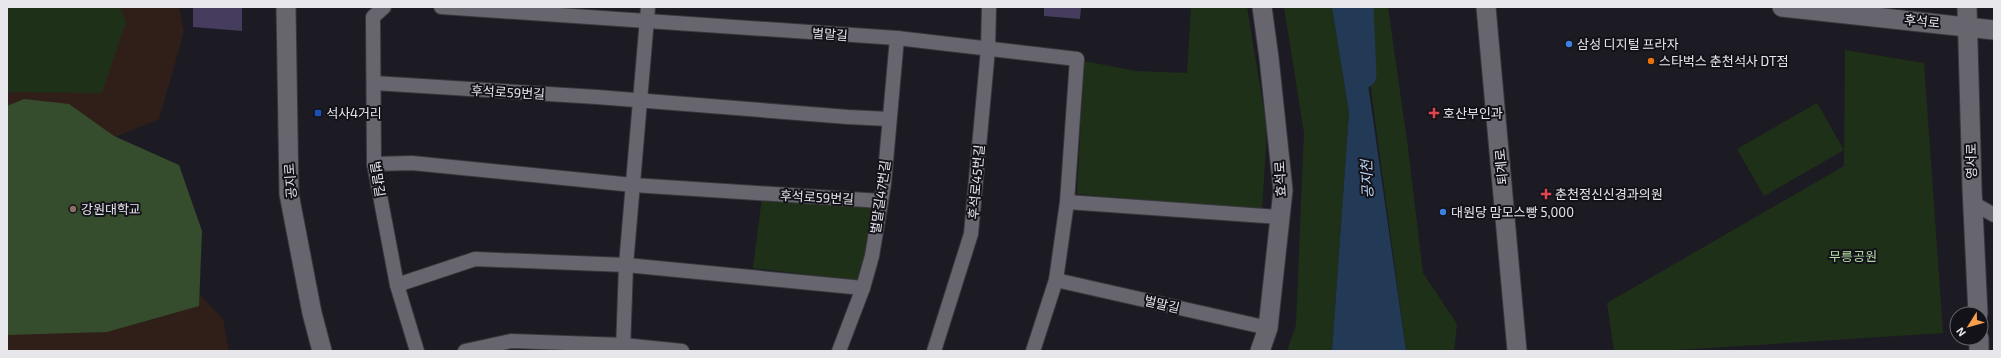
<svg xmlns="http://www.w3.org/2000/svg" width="2001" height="358" font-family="'Exo 2','Noto Sans KR',sans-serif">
  <rect width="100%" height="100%" fill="#1c1b23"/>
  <polygon fill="#301f19" points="7,7 179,7 184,32 159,119 98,144 179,273 223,319 229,351 7,351"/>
  <g fill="#1f3019">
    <polygon points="7,7 120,7 126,22 102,93 7,92"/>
    <polygon points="1191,7 1247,7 1267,129 1262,213 1191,204 1077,194 1084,61 1136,71 1187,73"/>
    <polygon points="1284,7 1332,7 1349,113 1332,351 1287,351 1296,325 1304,133"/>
    <polygon points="1360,7 1388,7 1408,148 1423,273 1457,324 1454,351 1406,351"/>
    <polygon points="1845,50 1924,63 1943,333 1661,351 1614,351 1607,303 1844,166"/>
    <polygon points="1817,103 1844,150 1764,196 1737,149"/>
    <polygon points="762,198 871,206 870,248 859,281 753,268"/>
  </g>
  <polygon fill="#354c2d" points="24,99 69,104 114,136 179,165 202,231 199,306 107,332 7,335 7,106"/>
  <polygon fill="#223a55" points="1332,7 1357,7 1406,351 1332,351 1349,113"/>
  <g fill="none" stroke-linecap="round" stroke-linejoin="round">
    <polyline stroke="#223a55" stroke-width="27" points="1360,7 1363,75"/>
  </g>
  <g fill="#453c5e">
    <polygon points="193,7 242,7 242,31 193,27"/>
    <polygon points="1044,7 1081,7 1080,19 1044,16"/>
  </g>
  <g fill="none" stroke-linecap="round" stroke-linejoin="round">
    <defs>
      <g id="street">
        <polyline points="384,7 373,17 374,164 397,285 417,351"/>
        <polyline points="441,7 897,38 1077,59 1067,202 1056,280 1033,351"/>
        <polyline points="374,83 597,97 848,117 889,119"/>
        <polyline points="374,164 412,163 633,185 881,201"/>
        <polyline points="1067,202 1280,217"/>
        <polyline points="1973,203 1994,215"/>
        <polyline points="1056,280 1268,328"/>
        <polyline points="397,285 475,259 626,265 863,288"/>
        <polyline points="465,351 511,341 623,345 682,351"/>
        <polyline points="623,351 626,265 648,7"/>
        <polyline points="839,351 863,288 872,256 884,184 897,38"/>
        <polyline points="934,351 971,234 988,49 989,7"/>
      </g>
      <g id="secondary">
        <polyline points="286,7 289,194 312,313 322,351"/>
        <polyline points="1486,7 1517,351"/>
        <polyline points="1782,7 1994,30"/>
        <polyline points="1967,7 1972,188 1978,314"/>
        <polyline points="1979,338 1979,351"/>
        <polyline points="1260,351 1268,328 1283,190 1269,58 1262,7"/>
      </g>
    </defs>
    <use href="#street" stroke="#38373d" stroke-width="16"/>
    <use href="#secondary" stroke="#38373d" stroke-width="21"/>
    <use href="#street" stroke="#67666f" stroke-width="14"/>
    <use href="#secondary" stroke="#67666f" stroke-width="19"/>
  </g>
  <g fill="#3f7fe0" stroke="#131219" stroke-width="1.5">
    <circle cx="1569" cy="44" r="4"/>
    <circle cx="1443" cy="212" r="4"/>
  </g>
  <circle fill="#e8710a" stroke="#131219" stroke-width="1.5" cx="1651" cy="61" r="4"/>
  <rect fill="#1a4fb4" stroke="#131219" stroke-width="1.5" x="314" y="109" width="8" height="8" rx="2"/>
  <g fill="#e0444e" stroke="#131219" stroke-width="1.5">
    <path d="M1432 107h4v4h4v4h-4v4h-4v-4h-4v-4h4z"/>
    <path d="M1544 188h4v4h4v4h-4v4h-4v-4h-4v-4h4z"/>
  </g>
  <circle fill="#8d6e63" stroke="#131219" stroke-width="1.5" cx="73" cy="209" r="4"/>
  <g text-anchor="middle" stroke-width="4" stroke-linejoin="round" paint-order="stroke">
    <g font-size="13" fill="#e6e6eb" stroke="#131219">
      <text transform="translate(1922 21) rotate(6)" y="5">후석로</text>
      <text transform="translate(830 34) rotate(4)" y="5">벌말길</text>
      <text transform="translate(508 92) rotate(3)" y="5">후석로59번길</text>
      <text transform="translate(1971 161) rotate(-91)" y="5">영서로</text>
      <text transform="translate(1501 167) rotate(-95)" y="5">퇴계로</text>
      <text transform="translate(378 179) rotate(81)" y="5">벌말길</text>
      <text transform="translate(1280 179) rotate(-93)" y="5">효석로</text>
      <text transform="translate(290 181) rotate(-94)" y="5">공지로</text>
      <text transform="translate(976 182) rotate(-85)" y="5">후석로45번길</text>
      <text transform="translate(817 197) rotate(3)" y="5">후석로59번길</text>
      <text transform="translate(880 197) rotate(-82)" y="5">벌말길47번길</text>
      <text transform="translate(1162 304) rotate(13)" y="5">벌말길</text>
    </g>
    <g font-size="13" fill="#e6e6eb" stroke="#131219" text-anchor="start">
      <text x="1577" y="49">삼성 디지털 프라자</text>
      <text x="1659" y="66">스타벅스 춘천석사 DT점</text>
      <text x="326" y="118">석사4거리</text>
      <text x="1443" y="118">호산부인과</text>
      <text x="1555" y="199">춘천정신신경과의원</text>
      <text x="81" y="214">강원대학교</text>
      <text x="1451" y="217">대원당 맘모스빵 5,000</text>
    </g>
    <g font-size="13" fill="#b2dba3" stroke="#131219">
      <text x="1853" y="261">무릉공원</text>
    </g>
    <g font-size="14" font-style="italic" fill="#c0dbfb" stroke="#131219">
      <text transform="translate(1367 179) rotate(-92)" y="5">공지천</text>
    </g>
  </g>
  <rect width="2001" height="358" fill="none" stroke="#e6e6eb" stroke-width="16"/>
  <g transform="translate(1969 326) rotate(233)"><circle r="19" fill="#131219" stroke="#67676d"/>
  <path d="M0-3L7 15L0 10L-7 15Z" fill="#fa9f4e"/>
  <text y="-6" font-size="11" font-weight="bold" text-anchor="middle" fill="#e6e6eb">N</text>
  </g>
</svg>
